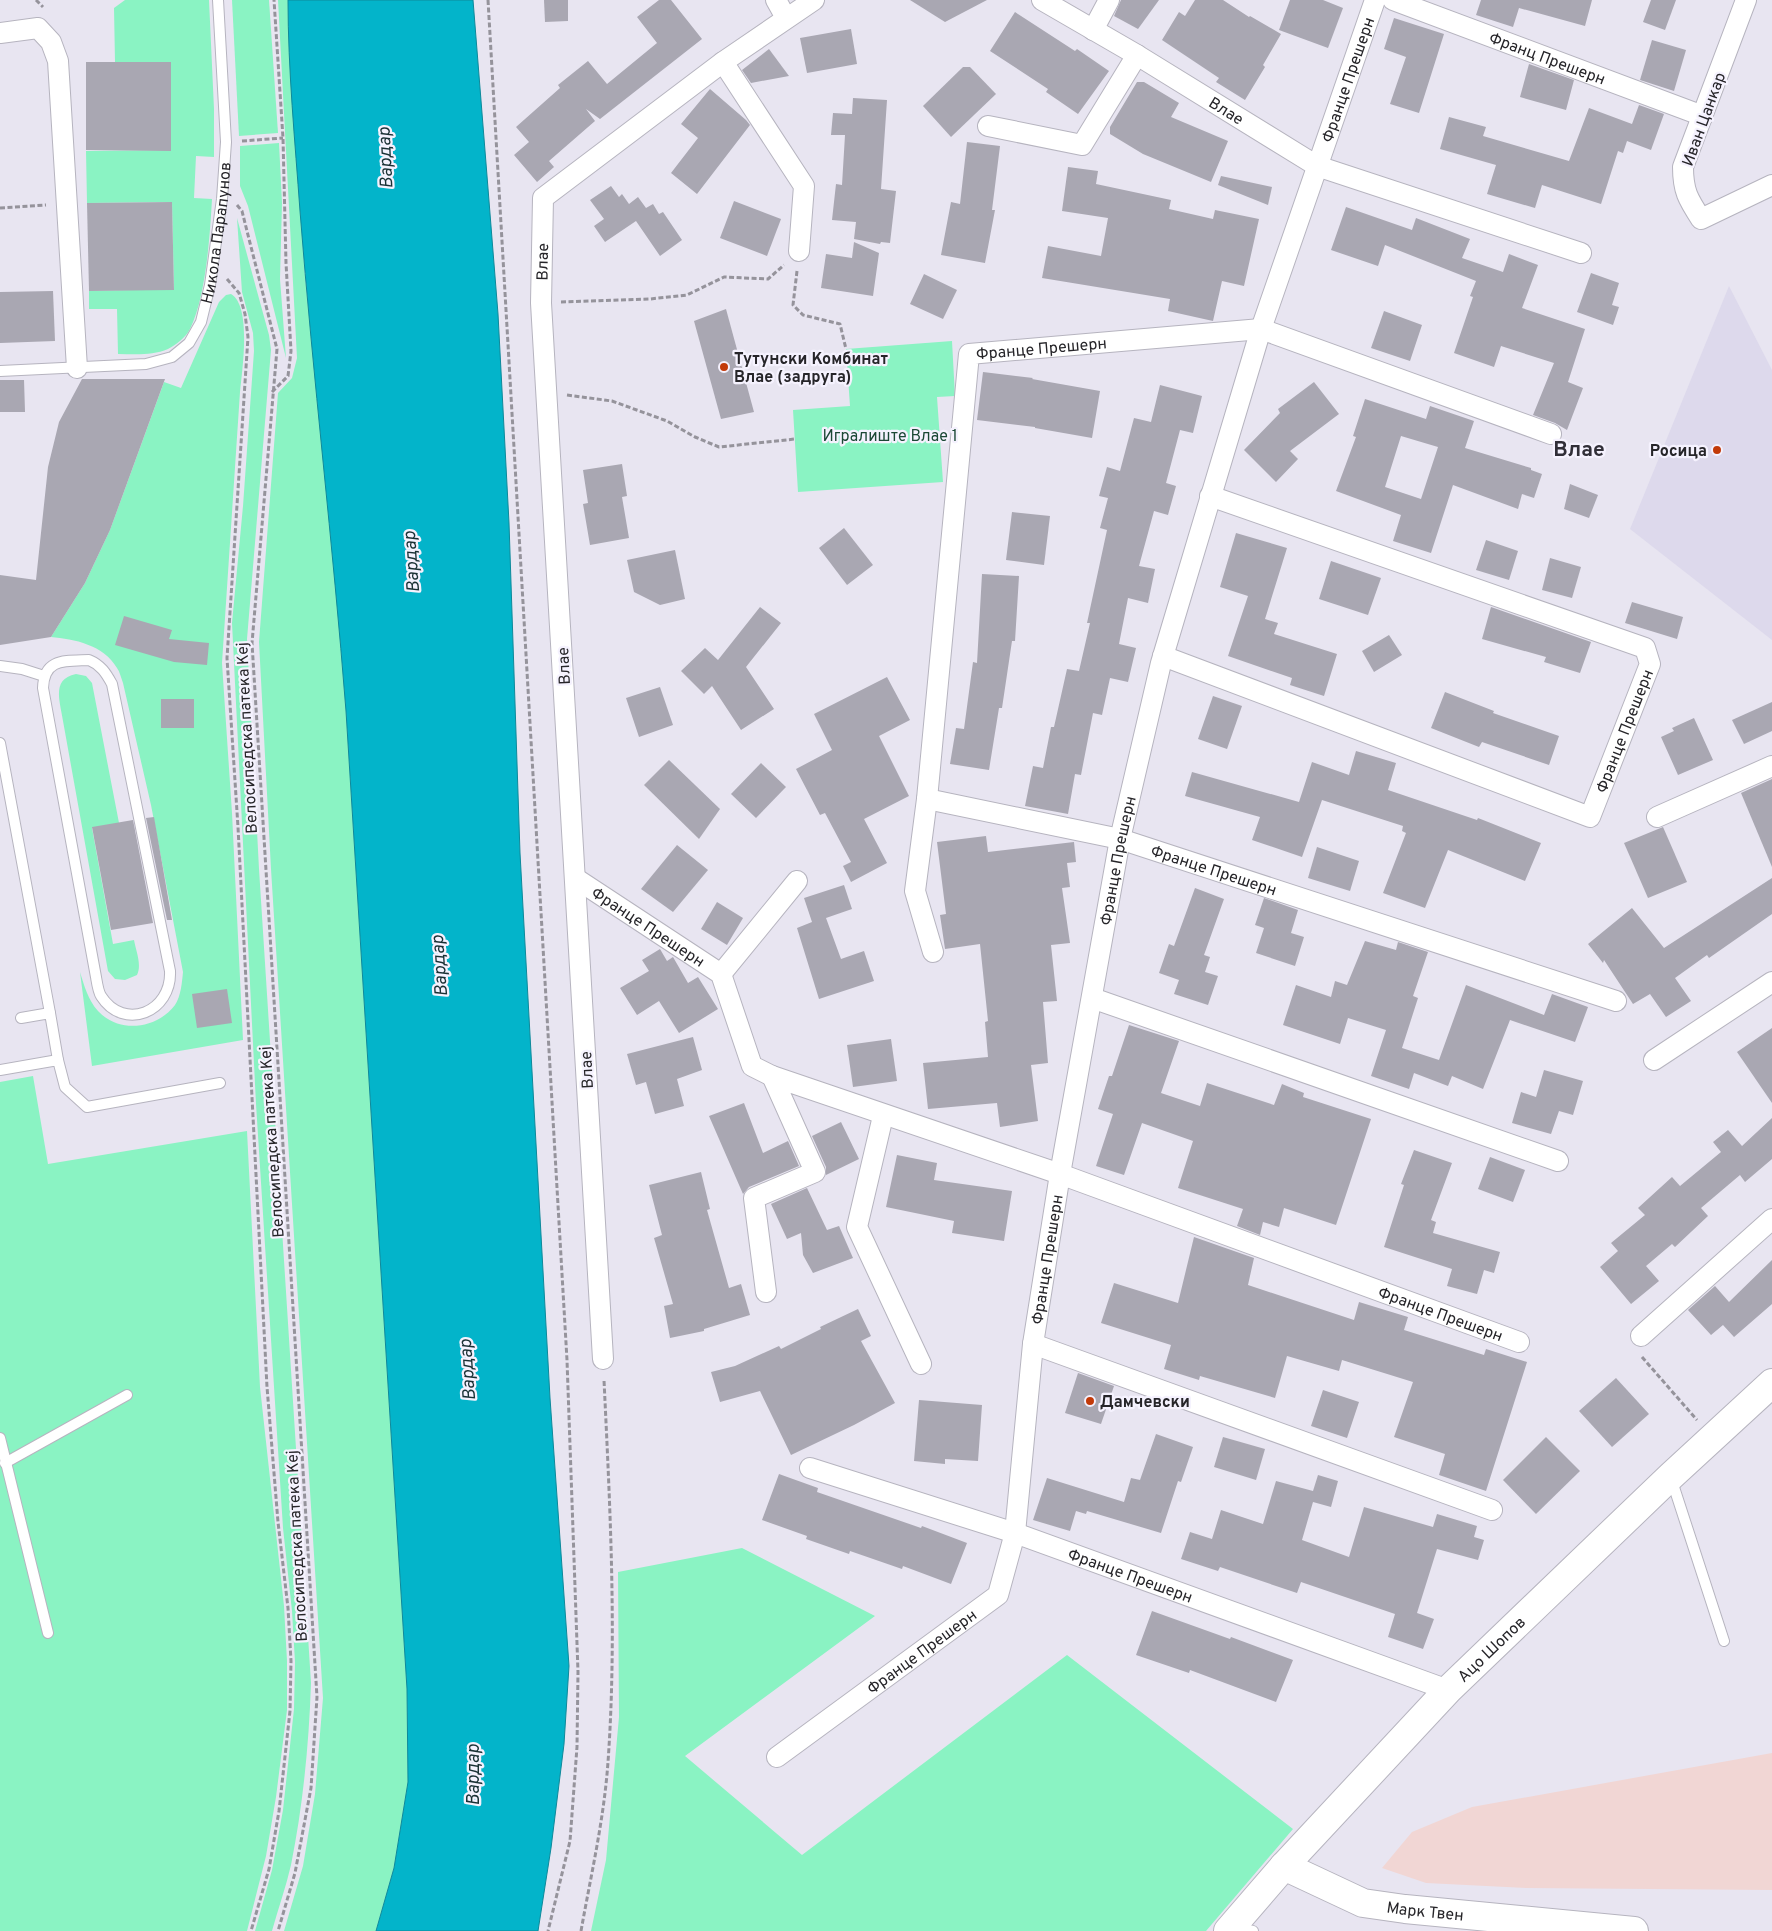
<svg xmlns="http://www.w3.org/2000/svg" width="1772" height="1931" font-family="Overpass,sans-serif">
  <rect width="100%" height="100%" fill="#e8e5f1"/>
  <polygon fill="#ddd9ec" points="1729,286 1772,370 1772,640 1630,529"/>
  <polygon fill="#f1d6d4" points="1772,1753 1772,1890 1526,1888 1426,1883 1382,1868 1412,1832 1472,1807"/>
  <g fill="#8af3c3">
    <path d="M125 0H209L214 109V157L196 156 194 198 212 199C210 235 206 297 190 329 186 337 176 345 168 349 152 356 134 354 118 354L117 309H89V291L174 289 172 202 87 203 86 151 171 150V63L115 62 114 8Z"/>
    <polygon points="232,0 269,0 278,133 239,136"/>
    <polygon points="278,0 288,0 294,132 305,275 338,611 346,711 407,1689 408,1782 394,1868 376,1931 284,1931 303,1866 315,1794 323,1698 271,869 259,642 278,393 292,378 297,358"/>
    <polygon points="279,143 282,203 280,279 286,358 248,206 240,186 240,146"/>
    <path d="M237 218 269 335 271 350 247 639 259 869 311 1683C309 1744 303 1805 291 1865 286 1887 278 1909 272 1931H255L272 1870 283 1810 294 1709 295 1662 292 1611 283 1528 256 1104 232 623 243 506 254 351 253 333 242 292Z"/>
    <path d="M231 294C252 306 242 371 240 392L222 663 232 813 243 1040 92 1066 80 972C84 985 88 1000 98 1011 119 1034 157 1029 175 1005 181 996 182 982 183 972L151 805 123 683C121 678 120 672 117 668 104 645 74 639 51 637L85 583 110 530 164 382 181 388 219 302 226 295Z"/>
    <polygon points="952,341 955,396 937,397 943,482 798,492 793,410 850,406 846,349"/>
    <path d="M76 674 86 676 92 683 119 823 92 828 113 944 134 940C136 951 142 965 137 975L125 980 115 979 108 971 63 721C60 701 51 679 76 674Z"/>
    <polygon points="33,1076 48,1164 247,1131 260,1387 284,1606 287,1661 287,1710 276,1797 266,1856 247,1931 0,1931 0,1082"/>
    <polygon points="742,1548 875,1616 685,1756 802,1855 1067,1655 1293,1829 1206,1931 591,1931 606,1860 619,1717 618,1572"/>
  </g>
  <path fill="#03b4ca" stroke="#0e899a" d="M288 0H473L498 314 509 523 520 853 550 1398 569 1666 564 1744 551 1848 538 1931H376L394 1868 408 1782 407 1689 346 711C333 544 313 378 300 211 295 141 288 70 288 0Z"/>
  <g fill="#a9a7b2" fill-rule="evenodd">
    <polygon points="544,0 568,0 568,21 545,22"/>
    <polygon points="659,0 671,0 702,39 600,119 586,109 595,121 549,161 554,167 537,182 514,155 529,142 516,127 560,88 558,85 588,61 607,84 657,43 637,17"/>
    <polygon points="910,0 987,0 945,22"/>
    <polygon points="1121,0 1159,0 1138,29 1114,16"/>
    <polygon points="1195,0 1223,0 1249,17 1250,16 1281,34 1263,65 1265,67 1245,100 1216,82 1219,78 1162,40 1179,12 1185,16"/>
    <polygon points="1290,0 1323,0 1343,8 1328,48 1279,30"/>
    <polygon points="1481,0 1592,0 1585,26 1519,8 1513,27 1476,15"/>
    <polygon points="1651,0 1676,0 1665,30 1643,22"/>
    <polygon points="1015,12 1075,51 1077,49 1109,71 1078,114 1046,92 1048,89 990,51"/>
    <polygon points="1394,18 1444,34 1419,113 1390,104 1406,57 1384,49"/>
    <polygon points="851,29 857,64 807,73 800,38"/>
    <polygon points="1652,40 1686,50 1674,91 1640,80"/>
    <polygon points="769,49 789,76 751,83 742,70"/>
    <polygon points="86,62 171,62 171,151 86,150"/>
    <polygon points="1529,64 1574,80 1566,110 1520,97"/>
    <polygon points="963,67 970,67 996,94 951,137 923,106"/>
    <polygon points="1137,82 1144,82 1179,103 1171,117 1228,141 1211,182 1143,154 1110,134 1110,127"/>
    <polygon points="710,89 746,120 750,125 697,194 671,173 698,138 681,124"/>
    <polygon points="853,98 887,100 881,189 896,191 890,243 881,242 880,244 854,239 856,222 832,220 836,184 842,185 845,135 831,135 833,113 852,114"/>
    <polygon points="1639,105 1664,114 1651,150 1627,141 1623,153 1618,151 1601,204 1542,185 1535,208 1487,194 1496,165 1440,149 1449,117 1486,127 1483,136 1569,161 1589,108 1632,124"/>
    <polygon points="967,142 1000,146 992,210 995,210 985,263 941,255 951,202 960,204"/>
    <polygon points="1068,167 1098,171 1096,184 1171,200 1169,209 1213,219 1215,210 1259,219 1244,286 1222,281 1213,321 1168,311 1170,299 1042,278 1048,246 1101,256 1108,218 1062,211"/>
    <polygon points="1221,176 1272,187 1268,205 1218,185"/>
    <polygon points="611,186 619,197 622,194 629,204 638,197 646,208 653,204 659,214 663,212 682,240 660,256 636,221 605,242 594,226 604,219 590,200"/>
    <polygon points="734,201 781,219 767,256 720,238"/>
    <polygon points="172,202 174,290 89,291 87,203"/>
    <polygon points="1346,207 1412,230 1416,218 1470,239 1462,258 1503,272 1509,254 1538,265 1522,308 1585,329 1568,382 1583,388 1567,430 1555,423 1533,415 1554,363 1501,346 1494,367 1454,353 1473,297 1470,296 1476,281 1385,245 1378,266 1331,250"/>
    <polygon points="854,242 879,253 873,296 821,288 826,254 852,258"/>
    <polygon points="1591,273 1619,283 1612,305 1619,307 1613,325 1577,312"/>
    <polygon points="924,274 957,290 943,319 910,304"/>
    <polygon points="53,291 55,341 0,343 0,292"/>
    <polygon points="726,309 754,412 721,419 694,321"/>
    <polygon points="1384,311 1422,325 1410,361 1371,348"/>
    <polygon points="983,372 1033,378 1032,379 1100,391 1092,438 1035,428 1035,427 977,420"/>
    <polygon points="82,379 165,379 110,530 85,583 51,637 0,645 0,575 36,580 48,467 59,422"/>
    <polygon points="0,380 24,380 25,412 0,412"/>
    <polygon points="1314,382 1339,414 1290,451 1298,459 1276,482 1244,450 1280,413 1278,409"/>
    <polygon points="1160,385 1202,396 1193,433 1180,430 1166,483 1176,486 1168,515 1154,511 1139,566 1155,569 1148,603 1128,598 1119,644 1136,648 1128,682 1110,678 1102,715 1093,713 1081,775 1075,774 1068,814 1025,806 1033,766 1043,768 1051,727 1054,727 1067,669 1079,671 1090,623 1087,623 1107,530 1100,528 1108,498 1099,496 1107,467 1120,471 1134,418 1151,422"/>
    <path d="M1365 399 1426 419 1430 406 1474 421 1465 448 1531 468V470L1542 474 1534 498 1522 494 1518 509 1453 485 1431 553 1393 541 1401 515 1336 491 1356 437 1353 436ZM1401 436 1438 447 1421 499 1385 487Z"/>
    <polygon points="622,464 627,496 622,497 629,538 590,545 583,504 588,503 583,470"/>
    <polygon points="1570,484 1598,495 1589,518 1564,509"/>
    <polygon points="1012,512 1050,516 1044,565 1006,560"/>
    <polygon points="844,528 873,565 847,585 819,548"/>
    <polygon points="1236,533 1287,548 1265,619 1278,623 1274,634 1337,654 1324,696 1290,685 1292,678 1228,656 1248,596 1220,587"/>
    <polygon points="1486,540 1518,551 1509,580 1476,570"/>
    <polygon points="675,550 685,599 660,605 634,592 627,560"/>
    <polygon points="1550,558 1581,567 1572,598 1542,590"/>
    <polygon points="1331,561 1381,578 1368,615 1319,599"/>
    <polygon points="982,574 1019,576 1015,641 1012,641 1002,708 999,708 989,770 950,764 956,728 964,729 973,662 977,663"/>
    <polygon points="1632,602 1683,617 1677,639 1625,623"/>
    <polygon points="760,607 781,623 746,667 774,709 741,730 712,686 704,694 681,671 705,648 718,660"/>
    <polygon points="1491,607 1591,642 1580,673 1544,662 1546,657 1482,639"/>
    <polygon points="124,616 172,630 169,639 209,643 207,665 174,662 115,645"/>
    <polygon points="1389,635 1402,655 1374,672 1362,651"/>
    <polygon points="887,677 910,720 879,736 909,796 864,819 887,863 851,882 843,866 851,862 825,813 820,815 796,769 832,750 814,714"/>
    <polygon points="660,687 673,725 639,737 626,698"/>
    <polygon points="1445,692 1494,711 1493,713 1559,736 1549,765 1482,742 1479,747 1431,728"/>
    <polygon points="1213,696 1242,706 1227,749 1198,739"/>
    <rect x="161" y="699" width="33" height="29"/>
    <polygon points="1772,702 1772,731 1744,744 1732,720"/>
    <polygon points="1694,718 1713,760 1678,775 1661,737 1674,731 1672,728"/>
    <polygon points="1356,751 1396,763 1388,790 1477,820 1478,818 1541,843 1525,881 1448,850 1425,908 1383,893 1406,833 1402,831 1403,826 1322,800 1302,857 1252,840 1260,817 1185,796 1192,772 1299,802 1312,762 1349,775"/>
    <polygon points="669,760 720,809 699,839 644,785"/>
    <polygon points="761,763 786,787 756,818 731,794"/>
    <polygon points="1772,779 1772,867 1741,793"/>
    <polygon points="154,817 172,920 167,920 146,818"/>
    <polygon points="133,820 153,923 111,930 92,827"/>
    <polygon points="1663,827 1687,882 1648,898 1624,843"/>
    <polygon points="986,836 988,852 1074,842 1076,862 1067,863 1070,887 1062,888 1070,943 1051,945 1057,1001 1043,1002 1048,1063 1031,1065 1038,1121 1000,1127 997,1103 928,1109 923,1063 988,1057 985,1022 988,1021 980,944 945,949 940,915 946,914 937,842"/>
    <polygon points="677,845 708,870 673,912 641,889"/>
    <polygon points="1317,847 1359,861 1350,891 1308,878"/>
    <polygon points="1772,878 1772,914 1709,958 1707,955 1675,978 1691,1001 1666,1017 1650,994 1633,1004 1604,960 1603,963 1588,944 1632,908 1664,948"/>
    <polygon points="844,885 852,909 826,918 841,959 864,951 874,981 819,999 797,928 812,922 804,898"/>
    <polygon points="1195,888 1224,899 1204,955 1210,957 1205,972 1218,976 1208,1005 1174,994 1179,980 1159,973 1169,944 1174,946"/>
    <polygon points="1264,898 1298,910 1291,933 1304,937 1295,966 1256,953 1264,928 1255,925"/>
    <polygon points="717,902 743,918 727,945 701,929"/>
    <polygon points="1365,941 1396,950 1398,942 1428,952 1413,996 1418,998 1402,1048 1439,1060 1466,985 1544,1015 1552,994 1588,1007 1575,1042 1510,1020 1483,1089 1452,1076 1448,1086 1414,1073 1409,1089 1371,1076 1386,1030 1348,1018 1340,1044 1283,1025 1296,985 1331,997 1335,981 1347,985"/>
    <polygon points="660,949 667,961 673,957 688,983 698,977 718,1009 679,1033 659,1001 637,1015 620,988 649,971 642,960"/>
    <polygon points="227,989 232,1023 197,1028 192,994"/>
    <polygon points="1129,1025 1179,1041 1161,1093 1200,1106 1207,1083 1274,1105 1282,1084 1304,1093 1303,1097 1371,1119 1336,1225 1284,1208 1279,1227 1263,1222 1260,1235 1237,1226 1243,1209 1178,1188 1193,1141 1142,1123 1124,1175 1096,1166 1113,1114 1098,1109 1109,1076 1112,1076"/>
    <polygon points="1772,1028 1772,1103 1737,1052"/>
    <polygon points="693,1037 702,1070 677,1079 684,1106 655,1114 646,1082 636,1085 627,1054"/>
    <polygon points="891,1039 897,1081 853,1087 847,1045"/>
    <polygon points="1544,1070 1583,1081 1573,1115 1559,1111 1551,1134 1512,1123 1521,1092 1536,1097"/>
    <polygon points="744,1103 763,1153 788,1141 799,1166 749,1187 743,1194 709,1116"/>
    <polygon points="1772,1118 1772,1159 1745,1182 1740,1175 1701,1208 1708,1216 1675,1247 1672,1244 1646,1266 1659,1281 1631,1304 1600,1267 1618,1251 1611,1243 1645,1215 1638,1208 1672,1177 1680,1186 1721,1152 1713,1142 1728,1130 1742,1146"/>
    <polygon points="841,1122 859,1159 826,1175 826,1167 812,1136"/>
    <polygon points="1414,1150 1452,1163 1431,1220 1436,1222 1433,1233 1500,1252 1494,1273 1484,1270 1477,1294 1447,1286 1452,1269 1384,1247 1404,1185 1401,1184"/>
    <polygon points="897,1155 937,1163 934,1180 1012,1191 1004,1241 952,1233 954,1221 886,1207"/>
    <polygon points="1490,1157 1525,1170 1513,1202 1478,1189"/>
    <polygon points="701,1172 710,1209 707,1210 729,1288 741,1284 750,1315 704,1329 704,1331 670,1338 664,1306 673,1304 654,1238 662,1235 649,1185"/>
    <polygon points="807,1188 827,1230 839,1226 853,1258 813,1273 803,1255 801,1233 787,1239 771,1204"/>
    <polygon points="1194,1237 1254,1258 1248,1285 1354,1320 1359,1302 1408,1317 1404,1330 1484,1355 1486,1349 1527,1362 1486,1491 1439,1475 1445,1454 1394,1437 1413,1382 1342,1360 1339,1371 1287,1356 1275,1398 1200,1376 1199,1380 1164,1369 1171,1345 1101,1323 1114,1283 1178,1303"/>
    <polygon points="1772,1260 1772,1304 1734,1337 1723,1325 1711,1335 1688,1310 1715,1286 1729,1302"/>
    <polygon points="858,1309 871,1336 861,1341 895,1403 854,1425 791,1455 760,1391 720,1402 711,1372 735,1366 779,1346 781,1349 821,1329 820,1327"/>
    <polygon points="1078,1373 1114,1386 1101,1424 1065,1413"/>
    <polygon points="1616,1378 1649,1414 1612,1447 1579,1411"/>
    <polygon points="1323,1390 1359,1402 1347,1438 1311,1426"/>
    <polygon points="919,1400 982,1405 978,1461 945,1459 945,1464 914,1461"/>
    <polygon points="1156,1434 1193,1447 1181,1482 1178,1481 1161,1533 1087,1511 1086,1514 1076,1511 1070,1531 1033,1520 1047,1478 1124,1502 1131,1478 1140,1480"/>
    <polygon points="1223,1437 1265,1449 1256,1480 1214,1467"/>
    <polygon points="1546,1437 1580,1471 1536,1514 1503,1480"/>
    <polygon points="779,1474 818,1488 817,1492 921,1528 922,1526 967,1543 951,1584 903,1566 902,1569 850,1551 849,1554 806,1539 807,1536 762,1520"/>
    <polygon points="1318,1475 1338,1481 1331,1507 1313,1502 1302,1540 1349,1557 1364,1507 1433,1527 1437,1514 1477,1526 1474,1537 1484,1540 1478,1560 1437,1549 1417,1613 1434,1619 1423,1649 1388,1637 1395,1614 1301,1582 1297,1593 1220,1567 1218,1571 1181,1559 1190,1532 1212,1539 1221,1510 1263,1524 1276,1481 1313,1491"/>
    <polygon points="1152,1611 1230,1639 1231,1637 1293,1660 1276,1702 1190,1670 1189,1673 1136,1655"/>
  </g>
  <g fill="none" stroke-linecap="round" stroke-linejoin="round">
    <defs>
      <g id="lane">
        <path id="s1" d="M0 371 146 364 172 357 189 343 201 322 210 285 222 199 226 142 218 0"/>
        <path d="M89 660C101 665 106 673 112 684L170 971C172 1012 124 1032 101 996 98 991 97 983 96 977L43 688C44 658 65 661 89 660Z"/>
        <polyline points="0,666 22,669 44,676"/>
        <polyline points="0,743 50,1013"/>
        <polyline points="21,1018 50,1013 58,1060"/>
        <polyline points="0,1070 58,1060 65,1087 87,1107 220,1083"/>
        <polyline points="0,1438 48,1633"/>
        <polyline points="5,1463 127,1395"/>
        <polyline points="1671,1478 1724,1641"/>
        <polyline points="1234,1927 1253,1931"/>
      </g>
      <g id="street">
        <polyline points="776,0 786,18"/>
        <path id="s2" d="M1042 0 1137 55 1317 166 1581 253"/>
        <path id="s3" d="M1393 0 1703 116"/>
        <path d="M1746 0 1683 167C1683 191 1688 199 1701 219L1772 185"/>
        <polyline points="1093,30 1109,0"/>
        <polyline points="0,33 38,28 51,42 58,61 77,368"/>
        <polyline points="723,62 804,186 799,251"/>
        <polyline points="988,126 1082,145 1137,55"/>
        <path id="s4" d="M1163 656 1590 817 1650 664 1645 648 1210 496"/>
        <path id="s5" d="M927 799 1120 839 1616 1001"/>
        <polyline points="1657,817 1772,766"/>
        <path id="s6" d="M575 878 721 974 752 1066 772 1076"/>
        <path id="s7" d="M933 952 915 891 927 799 969 354 1261 329 1551 434"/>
        <polyline points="721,974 797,881"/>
        <polyline points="1092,998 1558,1161"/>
        <polyline points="1654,1060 1772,982"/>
        <polyline points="883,1116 857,1227 921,1364"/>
        <path id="s8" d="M766 1292 754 1198 815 1172 772 1076 1060 1174 1519 1342"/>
        <polyline points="1641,1336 1772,1219"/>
        <polyline points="1033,1344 1492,1510"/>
        <path id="s9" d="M603 1359 541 303 543 198 723 62 814 0"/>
        <path id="s10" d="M810 1468 1015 1533 1448 1690"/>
        <path id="s11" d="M777 1757 998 1595 1015 1533 1033 1344 1060 1174 1120 839 1161 663 1261 329 1375 0"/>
      </g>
      <g id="secondary">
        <path id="s12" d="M1284 1866 1363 1903 1405 1909 1634 1931"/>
        <path id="s13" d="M1228 1931 1284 1866 1448 1690 1671 1476 1772 1383"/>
      </g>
    </defs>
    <use href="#lane" stroke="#b6b4bf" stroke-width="12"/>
    <use href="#street" stroke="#b6b4bf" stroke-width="22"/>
    <use href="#secondary" stroke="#b6b4bf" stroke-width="30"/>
    <g stroke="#95939b" stroke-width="3" stroke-dasharray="5 2.5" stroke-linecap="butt">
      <polyline points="36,0 43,7"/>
      <polyline points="488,0 567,1360 578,1672 577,1747 570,1841 548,1931"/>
      <polyline points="242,141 283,138"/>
      <polyline points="237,205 242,211 248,235 277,349 252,643 317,1697 311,1788 295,1873 278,1931"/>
      <polyline points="0,208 46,205"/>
      <polyline points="797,271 793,305 803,315 840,324 846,349"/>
      <polyline points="227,279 239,293 245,314 248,337 227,658 238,827 267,1387 278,1522 288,1608 291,1661 290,1711 279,1811 269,1869 251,1931"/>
      <polyline points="561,302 650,299 687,295 724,277 768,279 784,265"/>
      <polyline points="272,392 288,376 291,351 286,263 283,138 274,0"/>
      <polyline points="567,395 612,401 667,421 695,437 719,447 795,439"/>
      <polyline points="1642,1357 1697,1420"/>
      <path d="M581 1931C591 1875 604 1819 608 1762 617 1635 610 1507 604 1380"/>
    </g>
    <use href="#lane" stroke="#fff" stroke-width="10"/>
    <use href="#street" stroke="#fff" stroke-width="20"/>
    <use href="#secondary" stroke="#fff" stroke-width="28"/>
  </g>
  <g fill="#c23a09" stroke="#f5f2fe" stroke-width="2">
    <circle cx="724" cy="367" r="5"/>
    <circle cx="1717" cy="450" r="5"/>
    <circle cx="1090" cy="1401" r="5"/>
  </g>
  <g text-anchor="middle" stroke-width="4.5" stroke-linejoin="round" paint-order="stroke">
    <g font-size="16" fill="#262529" stroke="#f5f2fe">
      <text dy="6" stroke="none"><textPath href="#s3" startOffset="165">Франц Прешерн</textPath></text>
      <text dy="6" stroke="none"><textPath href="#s11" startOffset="1834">Францe Прешерн</textPath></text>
      <text dy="6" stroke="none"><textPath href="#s2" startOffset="215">Влае</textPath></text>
      <text transform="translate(1703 119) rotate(-70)" y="6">Иван Цанкар</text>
      <text dy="6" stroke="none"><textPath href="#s1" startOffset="310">Никола Парапунов</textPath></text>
      <text dy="6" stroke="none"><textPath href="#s9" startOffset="1099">Влае</textPath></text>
      <text dy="6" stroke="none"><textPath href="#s7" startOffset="676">Францe Прешерн</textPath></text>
      <text transform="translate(563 666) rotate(-93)" y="6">Влае</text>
      <text dy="6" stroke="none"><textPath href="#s4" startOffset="549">Францe Прешерн</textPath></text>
      <text transform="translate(246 738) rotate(-93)" y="6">Велосипедска патека Кеј</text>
      <text dy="6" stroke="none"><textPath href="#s11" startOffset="1019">Францe Прешерн</textPath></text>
      <text dy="6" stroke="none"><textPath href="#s5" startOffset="296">Франце Прешерн</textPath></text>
      <text dy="6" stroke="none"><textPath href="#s6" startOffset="88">Франце Прешерн</textPath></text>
      <text transform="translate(586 1070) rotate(-93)" y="6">Влае</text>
      <text transform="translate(271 1142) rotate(-94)" y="6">Велосипедска патека Кеј</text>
      <text dy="6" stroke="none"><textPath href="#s11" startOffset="614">Францe Прешерн</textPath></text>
      <text dy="6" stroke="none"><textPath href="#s8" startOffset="976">Франце Прешерн</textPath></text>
      <text transform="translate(296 1546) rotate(-93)" y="6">Велосипедска патека Кеј</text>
      <text dy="6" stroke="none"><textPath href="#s10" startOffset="338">Франце Прешерн</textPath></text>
      <text dy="6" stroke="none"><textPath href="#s13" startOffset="386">Ацо Шопов</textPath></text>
      <text dy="6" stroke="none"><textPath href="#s11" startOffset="179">Францe Прешерн</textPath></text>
      <text dy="6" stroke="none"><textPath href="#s12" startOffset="150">Марк Твен</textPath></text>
    </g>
    <g font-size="16" font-weight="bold" fill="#262529" stroke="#f5f2fe" text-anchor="start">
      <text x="734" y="364">Тутунски Комбинат<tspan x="734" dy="18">Влае (задруга)</tspan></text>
      <text x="1707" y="456" text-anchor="end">Росица</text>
      <text x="1100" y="1407">Дамчевски</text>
    </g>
    <g font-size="16" fill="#1b4835" stroke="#f5f2fe">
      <text x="890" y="441">Игралиште Влае 1</text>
    </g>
    <g font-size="18" font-style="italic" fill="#1a3135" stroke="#f5f2fe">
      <text transform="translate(385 158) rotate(-93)" y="6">Вардар</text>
      <text transform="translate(411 562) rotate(-94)" y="6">Вардар</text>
      <text transform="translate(439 966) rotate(-94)" y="6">Вардар</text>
      <text transform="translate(467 1370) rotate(-94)" y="6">Вардар</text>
      <text transform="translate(473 1775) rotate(-90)" y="6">Вардар</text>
    </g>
    <g font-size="21" font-weight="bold" fill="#312f38" stroke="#f5f2fe">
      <text x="1579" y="456">Влае</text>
    </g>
  </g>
</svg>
